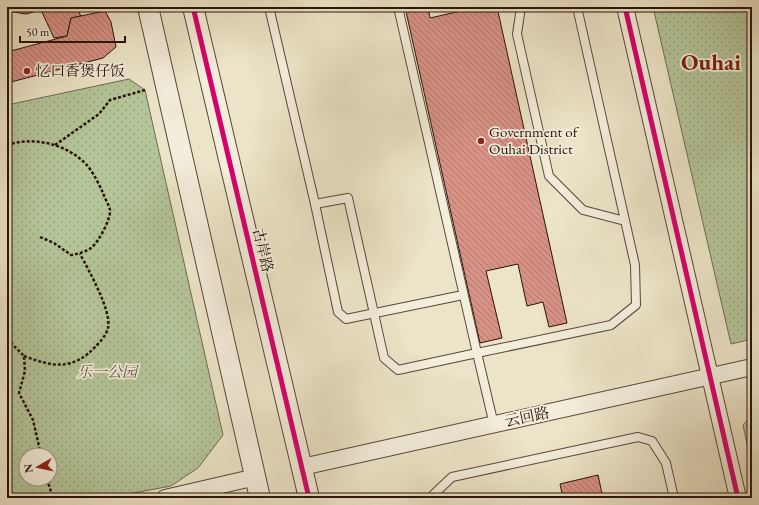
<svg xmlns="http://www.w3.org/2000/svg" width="759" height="505" font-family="'EB Garamond','Noto Serif SC',serif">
  <defs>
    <pattern id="grass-tufts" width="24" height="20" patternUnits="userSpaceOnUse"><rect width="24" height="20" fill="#b4c599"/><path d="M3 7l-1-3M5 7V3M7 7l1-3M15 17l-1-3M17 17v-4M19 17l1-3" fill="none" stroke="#9ba882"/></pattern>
    <pattern id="park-dots" width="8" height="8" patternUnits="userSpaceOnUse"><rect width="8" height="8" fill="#b4c599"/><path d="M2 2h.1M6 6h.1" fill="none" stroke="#9ba882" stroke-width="1.8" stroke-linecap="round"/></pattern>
    <pattern id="building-back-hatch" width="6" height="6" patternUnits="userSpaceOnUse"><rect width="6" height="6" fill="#d89286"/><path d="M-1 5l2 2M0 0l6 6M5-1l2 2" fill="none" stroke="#af766c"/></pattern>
  </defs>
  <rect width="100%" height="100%" fill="#ece4c8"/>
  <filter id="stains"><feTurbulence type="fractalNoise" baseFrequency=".005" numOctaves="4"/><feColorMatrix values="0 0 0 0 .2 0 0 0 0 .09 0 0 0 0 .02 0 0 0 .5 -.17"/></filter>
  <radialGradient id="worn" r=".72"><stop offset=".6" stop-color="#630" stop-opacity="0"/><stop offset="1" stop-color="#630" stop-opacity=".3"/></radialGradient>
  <polygon fill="url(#grass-tufts)" stroke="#6e6c52" points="752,415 752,467 743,425"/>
  <g fill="url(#park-dots)" stroke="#6e6c52" fill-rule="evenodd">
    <polygon points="653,7 752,7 752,339 731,344"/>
    <path d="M129 79 145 90 223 435 198 468 171 486 107 498H7V105ZM26 455H50V479H26Z"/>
  </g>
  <g fill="url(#building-back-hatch)" stroke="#28130a">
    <polygon points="7,7 52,7 26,14 7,11"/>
    <polygon points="76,7 81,16 71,18 67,36 54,38 41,10 52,7"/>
    <polygon points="405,7 428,7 430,18 461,11 460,7 497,7 567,323 549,327 543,302 527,306 518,264 486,271 502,338 480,343"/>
    <polygon points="105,11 111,22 116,47 103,58 7,83 7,52 67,36 71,18"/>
    <polygon points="598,475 603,498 563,498 560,484"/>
  </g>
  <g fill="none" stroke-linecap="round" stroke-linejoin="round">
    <defs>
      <g id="service">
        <polyline points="269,7 315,204 348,198 384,358 398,370 477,353 398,7"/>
        <polyline points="521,7 517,34 549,176 583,210 625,221"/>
        <polyline points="315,204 338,312 346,319 463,295"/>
        <polyline points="494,425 477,353 611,325 636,305 635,265 577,7"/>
        <polyline points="433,498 433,495 452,477 638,437 652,441 666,463 674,498"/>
      </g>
      <g id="minor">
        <polyline points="625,7 738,498"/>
        <polyline points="302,467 752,367"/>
        <polyline points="165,498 256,477"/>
      </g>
      <g id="tertiary">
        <polyline points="148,7 260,498"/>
        <polyline points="193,7 309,498"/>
      </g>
    </defs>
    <use href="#service" stroke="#59473a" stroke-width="10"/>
    <use href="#minor" stroke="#59473a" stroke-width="18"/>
    <use href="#tertiary" stroke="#59473a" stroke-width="22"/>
    <g stroke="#28130a" stroke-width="2.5" stroke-dasharray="3 2" stroke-linecap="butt">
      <path d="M7 145C34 136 66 144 86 164 93 172 99 184 103 193 105 199 109 205 110 210 111 219 98 243 91 248 85 252 78 254 71 255L54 243 40 237"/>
      <polyline points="55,145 99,114 110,100 145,90"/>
      <polyline points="7,339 24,356 25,371 19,393 33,420 41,455"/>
      <path d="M24 356C53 367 73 371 96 346 100 342 107 334 108 328 112 311 88 269 80 254"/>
      <polyline points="47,479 53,498"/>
    </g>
    <use href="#service" stroke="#f3eddb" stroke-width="8"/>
    <use href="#minor" stroke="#f3eddb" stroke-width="16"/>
    <use href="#tertiary" stroke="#f3eddb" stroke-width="20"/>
    <defs>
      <g id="cycleway">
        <polyline points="193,7 309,498"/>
        <polyline points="625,7 738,498"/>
      </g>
    </defs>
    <use href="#cycleway" stroke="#f3eddb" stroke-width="8"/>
    <use href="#cycleway" stroke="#d6006c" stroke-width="5"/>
  </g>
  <g fill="#8f2418" stroke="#f3eddb" stroke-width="1.5">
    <circle cx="27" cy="71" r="4"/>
    <circle cx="481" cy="141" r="4"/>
  </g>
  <g text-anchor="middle" stroke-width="3.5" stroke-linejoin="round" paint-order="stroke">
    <g font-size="15" fill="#28130a" stroke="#f3eddb" text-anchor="start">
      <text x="35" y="76">忆口香煲仔饭</text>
      <text x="489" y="137">Government of<tspan x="489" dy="17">Ouhai District</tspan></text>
    </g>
    <g font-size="15" fill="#28130a" stroke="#f3eddb">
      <text transform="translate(263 250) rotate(77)" y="5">古岸路</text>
      <text transform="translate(527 417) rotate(-12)" y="5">云回路</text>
    </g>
    <g font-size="15" font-style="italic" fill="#59513c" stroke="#f3eddb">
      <text x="107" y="377">乐一公园</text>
    </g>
    <g font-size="23" font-weight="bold" fill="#7a1f14" stroke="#f3eddb">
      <text x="711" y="70">Ouhai</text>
    </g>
  </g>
  <rect width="759" height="505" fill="none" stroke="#ece4c8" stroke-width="24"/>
  <rect x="8" y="8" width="743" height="489" fill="none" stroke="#28130a" stroke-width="2"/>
  <rect x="12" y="12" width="735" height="481" fill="none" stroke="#28130a"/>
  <g transform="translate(38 467) rotate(261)"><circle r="19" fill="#f3eddb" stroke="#a29687"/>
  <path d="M0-3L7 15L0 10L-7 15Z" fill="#8f2418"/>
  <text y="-6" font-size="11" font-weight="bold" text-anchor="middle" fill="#28130a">N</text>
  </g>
  <path d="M20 36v6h105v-6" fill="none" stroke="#28130a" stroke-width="2"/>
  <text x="26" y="36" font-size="12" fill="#28130a" stroke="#f3eddb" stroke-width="3" paint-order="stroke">50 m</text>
  <rect width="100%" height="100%" filter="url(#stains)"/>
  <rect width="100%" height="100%" fill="url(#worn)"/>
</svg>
